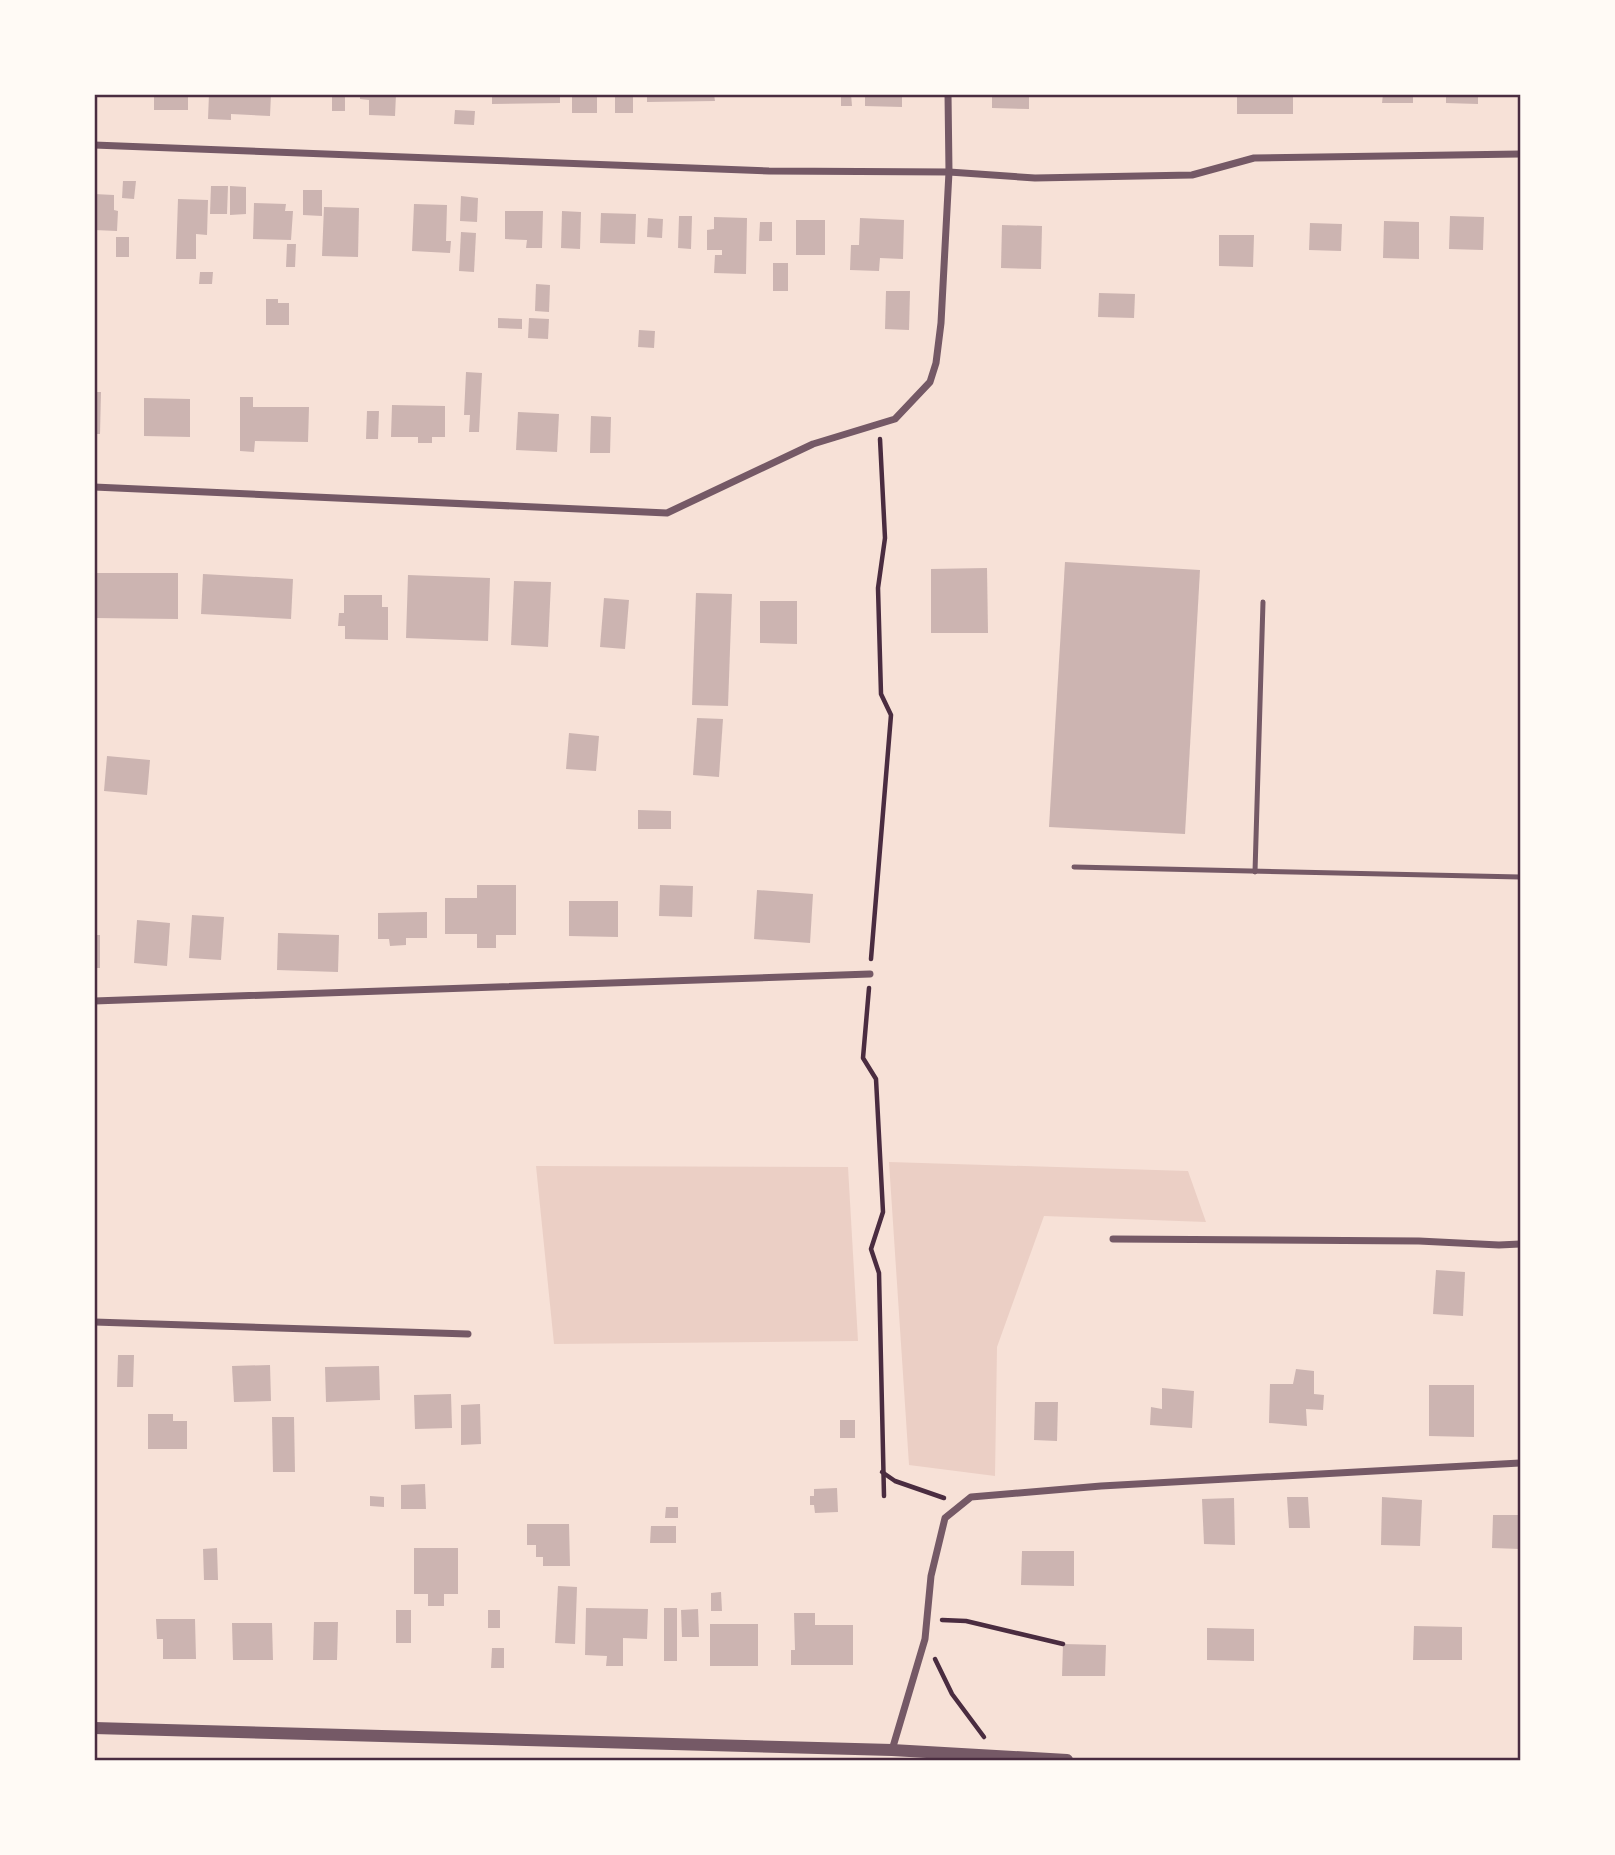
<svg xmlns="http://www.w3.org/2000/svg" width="1615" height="1855" font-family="Literata,serif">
  <rect width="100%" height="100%" fill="#f7e1d7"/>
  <g fill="#ebcfc5">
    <polygon points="889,1162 1188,1171 1206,1222 1044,1216 997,1347 995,1476 909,1465"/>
    <polygon points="536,1166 848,1167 858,1341 554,1344"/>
  </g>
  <g fill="#ccb4b1">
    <polygon points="150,94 188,94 188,110 154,110 154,97 150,97"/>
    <polygon points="209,94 271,94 270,116 231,114 231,120 208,119"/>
    <rect x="332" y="94" width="13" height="17"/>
    <polygon points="360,94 396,94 395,116 369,115 369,100 360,99"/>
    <polygon points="492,94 560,94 560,103 492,104"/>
    <rect x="572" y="94" width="25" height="19"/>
    <rect x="615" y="94" width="18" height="19"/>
    <polygon points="647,94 714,94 715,101 647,102"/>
    <polygon points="841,94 851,94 852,106 841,106"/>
    <polygon points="865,94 902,94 902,107 865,106"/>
    <polygon points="992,94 1029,94 1029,109 992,108"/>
    <rect x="1237" y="94" width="56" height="20"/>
    <polygon points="1383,94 1413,94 1413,103 1382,103"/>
    <polygon points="1446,94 1478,94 1478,104 1446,103"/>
    <polygon points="455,110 475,111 474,125 454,124"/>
    <polygon points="123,181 136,181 134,199 122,198"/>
    <polygon points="211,186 228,186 227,214 210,214"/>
    <polygon points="230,186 246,187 246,214 230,215"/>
    <polygon points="303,190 322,190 322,216 303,215"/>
    <polygon points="94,194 114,195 114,210 118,211 117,231 94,230"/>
    <polygon points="461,196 478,198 477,222 460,221"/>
    <polygon points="178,199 208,200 207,235 196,234 196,259 176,259"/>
    <polygon points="254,203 286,204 285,211 293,211 291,240 253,239"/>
    <polygon points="414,204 447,205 446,241 451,241 450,253 412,251"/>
    <polygon points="324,207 359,208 358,257 322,256"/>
    <polygon points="505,211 543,211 542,248 526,248 527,240 505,239"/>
    <polygon points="562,211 581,212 580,249 561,248"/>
    <polygon points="601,213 636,214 635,244 600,243"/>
    <polygon points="679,216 692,216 691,249 678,248"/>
    <polygon points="1450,216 1484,217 1483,250 1449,249"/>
    <polygon points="714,217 747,218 746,274 714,273 715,255 722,255 722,250 707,250 707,230 714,229"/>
    <polygon points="648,218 663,219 662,238 647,237"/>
    <polygon points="860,218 904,220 903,259 880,258 879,271 850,270 851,245 859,245"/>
    <rect x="796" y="220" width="29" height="35"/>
    <polygon points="1384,221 1419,222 1419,259 1383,258"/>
    <polygon points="760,222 772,222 772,241 759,241"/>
    <polygon points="1310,223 1342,224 1341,251 1309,250"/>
    <polygon points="1002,225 1042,226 1041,269 1001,268"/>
    <polygon points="461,232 476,233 474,272 459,271"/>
    <polygon points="1219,235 1254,235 1253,267 1219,266"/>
    <rect x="116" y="237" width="13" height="20"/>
    <polygon points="287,244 296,244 295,267 286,267"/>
    <rect x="773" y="263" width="15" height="28"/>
    <polygon points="200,272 213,272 212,284 199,284"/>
    <polygon points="536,284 550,285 549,312 535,311"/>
    <polygon points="886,291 910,291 909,330 885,329"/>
    <polygon points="1099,293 1135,294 1134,318 1098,317"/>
    <polygon points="266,299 278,299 278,303 289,303 289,325 266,325"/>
    <polygon points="498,318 522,319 522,329 498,328"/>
    <polygon points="529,318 549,319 548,339 528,338"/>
    <polygon points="639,330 655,331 654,348 638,347"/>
    <polygon points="466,372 482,373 479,432 469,432 470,415 464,415"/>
    <polygon points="94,392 101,392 100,434 94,434"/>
    <polygon points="240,397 253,397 253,407 309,407 308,442 255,441 254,452 240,451"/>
    <polygon points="144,398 190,399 190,437 144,436"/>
    <polygon points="392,405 445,406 445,437 432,437 432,443 418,443 418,437 391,437"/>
    <polygon points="367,411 379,411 378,439 366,439"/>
    <polygon points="518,412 559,414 557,452 516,450"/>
    <polygon points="591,416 611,417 610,453 590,453"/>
    <polygon points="1065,562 1200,570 1185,834 1049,827"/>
    <polygon points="987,568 988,633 931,633 931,569"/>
    <polygon points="94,573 178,573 178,619 94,618"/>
    <polygon points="203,574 293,579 291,619 201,614"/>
    <polygon points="408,575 490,578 488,641 406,638"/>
    <polygon points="514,581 551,582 548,647 511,645"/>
    <polygon points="696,593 732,594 728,706 692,705"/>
    <polygon points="344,595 382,595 382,607 388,607 388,640 345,639 345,626 338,626 339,613 344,613"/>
    <polygon points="604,598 629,600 625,649 600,647"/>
    <polygon points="760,601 797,601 797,644 760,643"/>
    <polygon points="697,718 723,719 719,777 693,775"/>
    <polygon points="569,733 599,736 596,771 566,769"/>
    <polygon points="107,756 150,760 147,795 104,791"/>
    <polygon points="638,810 671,811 671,829 638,829"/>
    <polygon points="477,885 516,885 516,935 496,935 496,948 477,948 477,934 445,934 445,898 477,898"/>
    <polygon points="660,885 693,886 692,917 659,916"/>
    <polygon points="757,890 813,894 810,943 754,939"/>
    <polygon points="569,901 618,901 618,937 569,936"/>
    <polygon points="427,912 427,938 406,938 406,945 390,946 389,939 378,939 378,913"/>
    <polygon points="192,915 224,917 221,960 189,958"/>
    <polygon points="137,920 170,923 167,966 134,963"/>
    <polygon points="278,933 339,935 338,972 277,970"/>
    <rect x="94" y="935" width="6" height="33"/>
    <polygon points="1436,1270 1465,1272 1463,1316 1433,1314"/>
    <polygon points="118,1355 134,1355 133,1387 117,1387"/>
    <polygon points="270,1365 271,1401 234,1402 232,1366"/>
    <polygon points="379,1366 380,1400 326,1402 325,1367"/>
    <polygon points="1296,1369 1314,1371 1314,1394 1324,1395 1323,1410 1306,1409 1307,1426 1269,1423 1270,1384 1293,1384"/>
    <polygon points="1429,1385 1474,1385 1474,1437 1429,1436"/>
    <polygon points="1162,1388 1194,1391 1192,1428 1150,1425 1151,1407 1162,1409"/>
    <polygon points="451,1394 452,1428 415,1429 414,1395"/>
    <polygon points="1035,1402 1058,1402 1057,1441 1034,1440"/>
    <polygon points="480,1404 481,1444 461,1445 461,1405"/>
    <polygon points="148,1414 173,1414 173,1421 187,1421 187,1449 148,1449"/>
    <polygon points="272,1417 294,1417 295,1472 273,1472"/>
    <rect x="840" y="1420" width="15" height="18"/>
    <polygon points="425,1484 426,1509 401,1509 401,1485"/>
    <polygon points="837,1488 838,1512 815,1513 814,1505 810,1505 810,1496 814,1496 814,1489"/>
    <polygon points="370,1496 384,1497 384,1507 370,1506"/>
    <polygon points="1287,1497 1308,1497 1310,1528 1289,1528"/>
    <polygon points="1382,1497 1422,1500 1420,1546 1381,1545"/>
    <polygon points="1234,1498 1235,1545 1204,1544 1202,1499"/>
    <polygon points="666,1507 678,1507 678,1518 665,1518"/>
    <polygon points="1493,1515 1520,1515 1520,1549 1492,1548"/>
    <polygon points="527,1524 569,1524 570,1566 543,1566 543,1557 536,1557 536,1545 527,1545"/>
    <polygon points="651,1526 676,1526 676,1543 650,1543"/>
    <polygon points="217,1548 218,1580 204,1580 203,1549"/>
    <polygon points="414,1548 458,1548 458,1594 444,1594 444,1606 428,1606 428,1594 414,1594"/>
    <polygon points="1022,1551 1074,1551 1074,1586 1021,1585"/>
    <polygon points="558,1586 577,1587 575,1644 555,1643"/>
    <polygon points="721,1592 722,1611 711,1611 711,1593"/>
    <polygon points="586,1608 648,1609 647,1639 623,1638 623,1666 606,1666 607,1656 585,1655"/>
    <rect x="664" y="1608" width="13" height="53"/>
    <polygon points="698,1609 699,1637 682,1637 681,1610"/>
    <rect x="396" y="1610" width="15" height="33"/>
    <rect x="488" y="1610" width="12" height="18"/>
    <polygon points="794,1613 815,1613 815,1625 853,1625 853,1665 791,1665 791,1650 795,1650"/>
    <polygon points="156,1619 195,1619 196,1659 163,1659 163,1639 157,1639"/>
    <polygon points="314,1622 338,1622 337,1660 313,1660"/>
    <polygon points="232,1623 272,1623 273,1660 233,1660"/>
    <rect x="710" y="1624" width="48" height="42"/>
    <polygon points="1414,1626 1462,1627 1462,1660 1413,1660"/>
    <polygon points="1207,1628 1254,1629 1254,1661 1207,1660"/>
    <polygon points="1063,1644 1106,1645 1105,1676 1062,1676"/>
    <polygon points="492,1648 504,1648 504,1668 491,1668"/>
  </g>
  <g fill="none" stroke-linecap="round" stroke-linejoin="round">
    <g stroke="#4a2c40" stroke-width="4.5">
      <polyline points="871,959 891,715 881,694 878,588 885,538 880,439"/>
      <polyline points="869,988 863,1058 876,1079 883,1212 871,1249 879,1273 884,1496"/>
      <polyline points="882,1472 895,1481 944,1498"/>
      <polyline points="942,1620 966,1621 1063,1644"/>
      <polyline points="935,1659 952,1694 984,1737"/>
    </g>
    <g stroke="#755966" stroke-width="5">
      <polyline points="1074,867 1520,877"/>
      <polyline points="1255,872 1263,602"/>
    </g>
    <g stroke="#755966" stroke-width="7">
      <polyline points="94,145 769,171 949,172 1035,178 1192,175 1254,158 1520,154"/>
      <polyline points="94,487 667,513 813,444 895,419 930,382 936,363 941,323 949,172 948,94"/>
      <polyline points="94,1001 870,974"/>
      <polyline points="1113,1239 1419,1241 1499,1245 1520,1244"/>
      <polyline points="94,1322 468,1334"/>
      <polyline points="892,1750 925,1639 931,1576 945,1518 971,1497 1101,1486 1520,1463"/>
    </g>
    <polyline stroke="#755966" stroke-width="12" points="94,1728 892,1750 1067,1760"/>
  </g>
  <rect width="1615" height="1855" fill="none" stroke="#fffaf5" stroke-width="192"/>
  <rect x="96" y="96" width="1423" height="1663" fill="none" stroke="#4a2c40" stroke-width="2.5"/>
</svg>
